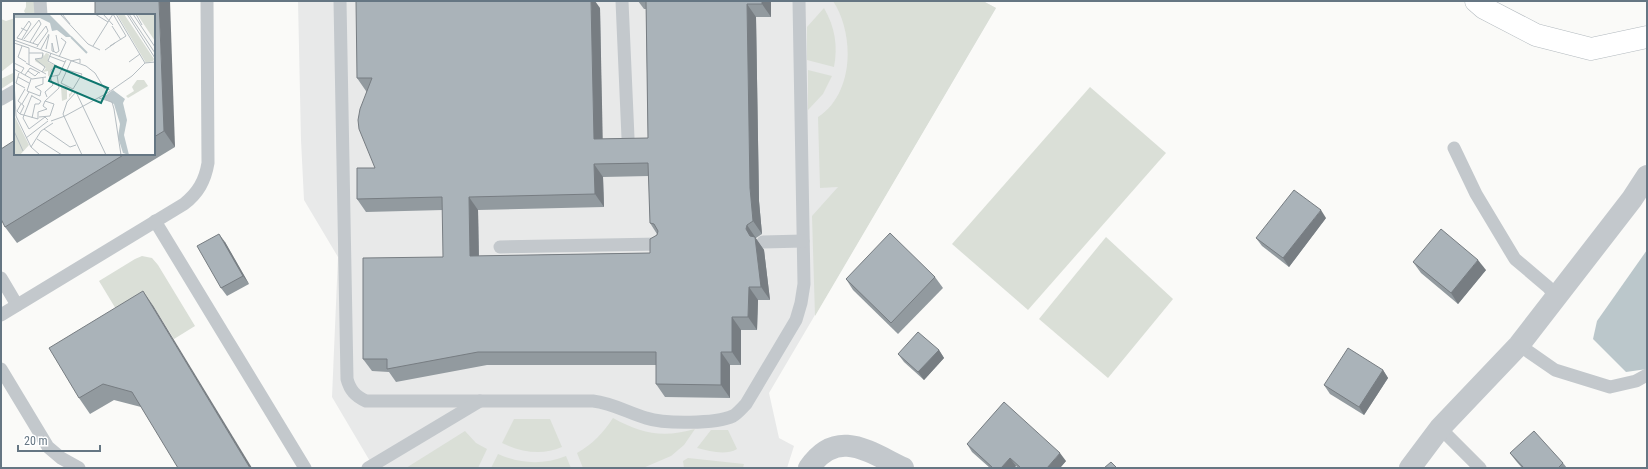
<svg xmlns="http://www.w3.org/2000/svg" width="1648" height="469" font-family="'Roboto Condensed',sans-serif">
  <rect width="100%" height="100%" fill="#fafaf8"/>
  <polygon fill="#e8e9e9" points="298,1 983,1 996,8 769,393 779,438 794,446 787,468 374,468 332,397 338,257 304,200 301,140"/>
  <g fill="#dadfd7">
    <polygon points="26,1 35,1 35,15 26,15 24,11 26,7"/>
    <path d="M833 1H983L996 8 815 316 812 216 838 187 820 188 818 117C854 94 855 34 833 1Z"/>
    <path d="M824 8C835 27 838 46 834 67L807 60V27Z"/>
    <polygon points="15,18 15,61 1,72 1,19 6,21"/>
    <polygon points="808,70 832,76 823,94 808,110"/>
    <polygon points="15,72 15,80 1,89 1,79"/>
    <polygon points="1090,87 1166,153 1028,310 952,244"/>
    <polygon points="1106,237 1173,299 1108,378 1039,319"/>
    <polygon points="142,256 152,258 158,265 195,326 174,339 154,307 125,324 99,281 135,259"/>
    <path d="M613 418C642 434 663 438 695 429L684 445 671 456 643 468H583L577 453C593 444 603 433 613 418Z"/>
    <path d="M514 419H550L562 447C542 456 521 452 502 443Z"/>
    <path d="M711 430H728L737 449C725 456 710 451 697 448Z"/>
    <polygon points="465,431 476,443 487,449 478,468 406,468"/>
    <path d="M498 454C521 464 543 465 566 456L571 468H491Z"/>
    <polygon points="688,458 744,464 743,468 684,468 683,461"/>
  </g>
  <polygon fill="#bbc7cb" points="1647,250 1647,369 1626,372 1593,339 1597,321"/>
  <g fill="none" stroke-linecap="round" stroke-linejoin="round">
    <defs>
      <polyline id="secondary" points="1476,1 1484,8 1536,35 1591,49 1647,37"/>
    </defs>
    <use href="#secondary" stroke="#b3babf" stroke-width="23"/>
    <g stroke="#c3c8cc" stroke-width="13">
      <polyline points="40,1 41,15"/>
      <path d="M340 1 347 379C350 390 355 396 366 401H593C612 403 629 413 646 418 664 424 716 424 733 416 738 413 742 408 746 404L796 320 801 303 804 284 799 1"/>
      <polyline points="622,1 628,138"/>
      <polyline points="1,99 15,91"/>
      <polyline points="1454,148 1476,194 1515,259 1548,287 1556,297"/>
      <polyline points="155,221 305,468"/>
      <polyline points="763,242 803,241"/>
      <polyline points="500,247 659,244"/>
      <polyline points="1,278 17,305"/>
      <path d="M1 315 184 204C198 193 205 181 208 163L207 1"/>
      <polyline points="1519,345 1555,370 1610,387 1636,381 1647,375"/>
      <polyline points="1,369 48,447 61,458 79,468"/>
      <polyline points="1440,428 1480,468"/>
      <polyline points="368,468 480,401"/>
    </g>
    <g stroke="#c3c8cc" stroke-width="22">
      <path d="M809 468C837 427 869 452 903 468"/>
      <polyline points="1410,468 1440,428 1519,345 1632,199 1647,176"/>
    </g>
    <use href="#secondary" stroke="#fff" stroke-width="22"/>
  </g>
  <g fill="#929a9f" fill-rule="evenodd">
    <path d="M638 1H771V17H756L759 201 762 234 756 238V239L764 250 770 300H758L757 330H741V365H730V398L665 397 656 384V365H487L396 382 389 372 372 371 363 359 443 257V210L366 212 357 199 375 168 366 91 357 78 600 8 602 139 648 138 646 9H644ZM649 176 650 223 657 234 650 253 479 256 478 210 604 207 603 177Z"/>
    <polygon points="154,15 175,147 17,243 5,227 15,154 154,154"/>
    <polygon points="1326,218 1289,267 1262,246 1256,238"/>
    <polygon points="225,242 249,284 227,296 221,288"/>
    <polygon points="1413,262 1486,270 1458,304 1421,273"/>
    <polygon points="935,277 943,288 898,334 853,290 846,279"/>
    <polygon points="154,307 141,407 114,400 90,414 79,398"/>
    <polygon points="939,350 944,358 924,380 904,362 898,354"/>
    <polygon points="1383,370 1388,378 1364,415 1330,394 1324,385"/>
    <polygon points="967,444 1066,461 1060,468 1018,468 1016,466 1014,468 990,468 972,452"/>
    <polygon points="1510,453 1563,463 1567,468 1522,468 1516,461"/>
  </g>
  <g fill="#777d82">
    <polygon points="159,1 170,1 175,147 164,131"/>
    <polygon points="591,1 595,1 600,8 603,152 594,139"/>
    <polygon points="762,1 771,1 771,17 762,4"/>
    <polygon points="747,4 756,17 759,201 762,234 753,221 750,188"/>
    <polygon points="594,164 603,177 604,207 595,194"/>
    <polygon points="469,197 478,210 479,269 470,256"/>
    <polygon points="1321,210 1326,218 1289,267 1283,258"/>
    <polygon points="747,225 764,250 770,300 761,287 750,236 746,229"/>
    <polygon points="219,234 225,242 249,284 243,276"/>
    <polygon points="1478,260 1486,270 1458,304 1451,293"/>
    <polygon points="749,287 758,300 757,330 748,317"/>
    <polygon points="143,291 154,307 252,468 250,468"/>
    <polygon points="732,317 741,330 741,365 732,352"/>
    <polygon points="939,350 944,358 924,380 918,372"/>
    <polygon points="721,352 730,365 730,398 721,385"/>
    <polygon points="1383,370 1388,378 1364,415 1359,407"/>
    <polygon points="1060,453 1066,461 1060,468 1047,468"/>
    <polygon points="1010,458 1016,466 1014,468 1001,468"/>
  </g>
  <g fill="#aab3b9" stroke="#777d82" fill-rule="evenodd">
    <polygon points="95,1 159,1 164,131 154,137 154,15 95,15"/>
    <path d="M356 1H591L594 139 648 138 646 1H762V4H747L750 188 753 221 747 225 746 229 750 236 755 237 761 287H749L748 317H732V352H721V385L656 384V352H478L387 369V359H363V258L443 257 442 197 357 199V168H375L359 129 358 120 360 109 372 78H357ZM648 163 650 223 654 224 658 231 657 235 650 239V253L470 256 469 197 595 194 594 164Z"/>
    <polygon points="15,140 15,154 125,154 5,227 1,219 1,149"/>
    <polygon points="1294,190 1321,210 1283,258 1256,238"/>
    <polygon points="1441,229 1478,260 1451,293 1413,262"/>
    <polygon points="890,233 935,277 891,323 846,279"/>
    <polygon points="219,234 243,276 221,288 197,246"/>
    <polygon points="143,291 250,468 178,468 132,392 103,384 79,398 49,348"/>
    <polygon points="918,332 939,350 918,372 898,354"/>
    <polygon points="1348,348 1383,370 1359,407 1324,385"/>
    <polygon points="1004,402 1060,453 1047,468 1021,468 1010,458 1001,468 993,468 967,444"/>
    <polygon points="1534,431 1563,463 1558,468 1524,468 1510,453"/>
    <polygon points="1111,462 1117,468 1104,468"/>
  </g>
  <g transform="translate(14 14)">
    <rect width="141" height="141" fill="#fafaf8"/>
    <path d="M103 0H110L140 45 139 47 132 49ZM123 0H141V27ZM29 39 30 42 32 39 35 40 34 48 43 52 37 56V62H34L36 59 34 62V57L29 58 32 54 21 47 22 45 28 44ZM123 66H130L134 72 114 84 112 82 120 77 118 73ZM52 72 59 76V78L50 91 55 84V80L57 79V76H53V85L48 87 47 73ZM0 101 15 131 6 141H0Z" fill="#dadfd7"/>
    <path d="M0 0H35L58 23H52L43 16 38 17 36 9 26 4H0ZM99 76 111 85 109 89 113 106 110 121 115 141 109 139 104 123 106 110 100 90 88 84Z" fill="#bbc7cb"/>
    <path fill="none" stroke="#bbc7cb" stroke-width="2" d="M57 23 73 39"/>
    <path fill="none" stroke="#b5bdc2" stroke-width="1" d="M46 0 74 30 86 36M48 0 56 10M81 0 94 8M89 0 99 11M99 0 112 22M102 0 131 49 141 48M113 0 141 44M115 0 141 39M119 0 141 33M122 0 128 11M98 12 107 26M7 14 13 17 8 25M13 17 17 10 15 7 3 24 24 31 23 33M10 25 25 6 27 10 16 28M0 26 72 52 81 59 90 74 96 76M0 29 15 34V39M19 29 32 12 34 17 24 31M8 32 4 43 12 48M79 32 99 0M96 32 112 22M27 35 35 20M32 35 35 21M91 36 101 29M40 38 38 29V37L41 38 42 39 45 37 42 21M37 39 34 47 43 52 37 56 38 62M35 42 51 48M45 43 52 28 47 24M115 48 126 40M0 49 10 54 7 59M12 49 32 60M15 51V39H29M0 55 18 65 32 63M53 56 47 69 59 75 68 60 53 56 57 47 66 45V49M14 57 21 62 25 58M28 58 31 53 21 45 28 44 29 39M5 59 2 69 11 74M11 61 16 54 26 59M4 63 15 69M35 63 45 61 52 46M17 65 13 77 26 82 27 77 21 73 29 70V64M0 68 2 102 17 133M18 82 27 87 25 90H21L18 104M33 83 31 78 39 71 36 62M85 84 98 88 100 95 107 141M31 87 45 74 43 61M7 90 3 97 6 100 10 92 4 87 11 75M8 90 15 78M6 100 24 105V98L33 95 29 92 31 87 40 90 36 102 25 103M10 101 9 104 15 115 31 103 34 106M10 101 18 81M37 107 51 102 95 78 118 62 131 49M30 115 56 133 62 131M0 117 9 137M12 124 34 107M23 125 48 141M26 141 17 133 27 117 39 109M68 141 49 100 53 88 62 78 92 141"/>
    <path fill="#0f766e" fill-opacity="0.15" stroke="#0f766e" stroke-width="2" d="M41 52 94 74 87 89 35 67Z"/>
    <rect width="141" height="141" fill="none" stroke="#657683" stroke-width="2"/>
  </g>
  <rect width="1648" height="469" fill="none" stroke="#657683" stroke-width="4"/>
  <path d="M18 445v6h82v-6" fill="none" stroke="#657683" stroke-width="2"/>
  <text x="24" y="445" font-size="12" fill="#657683" stroke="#ffffff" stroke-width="3" paint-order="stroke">20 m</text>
</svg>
